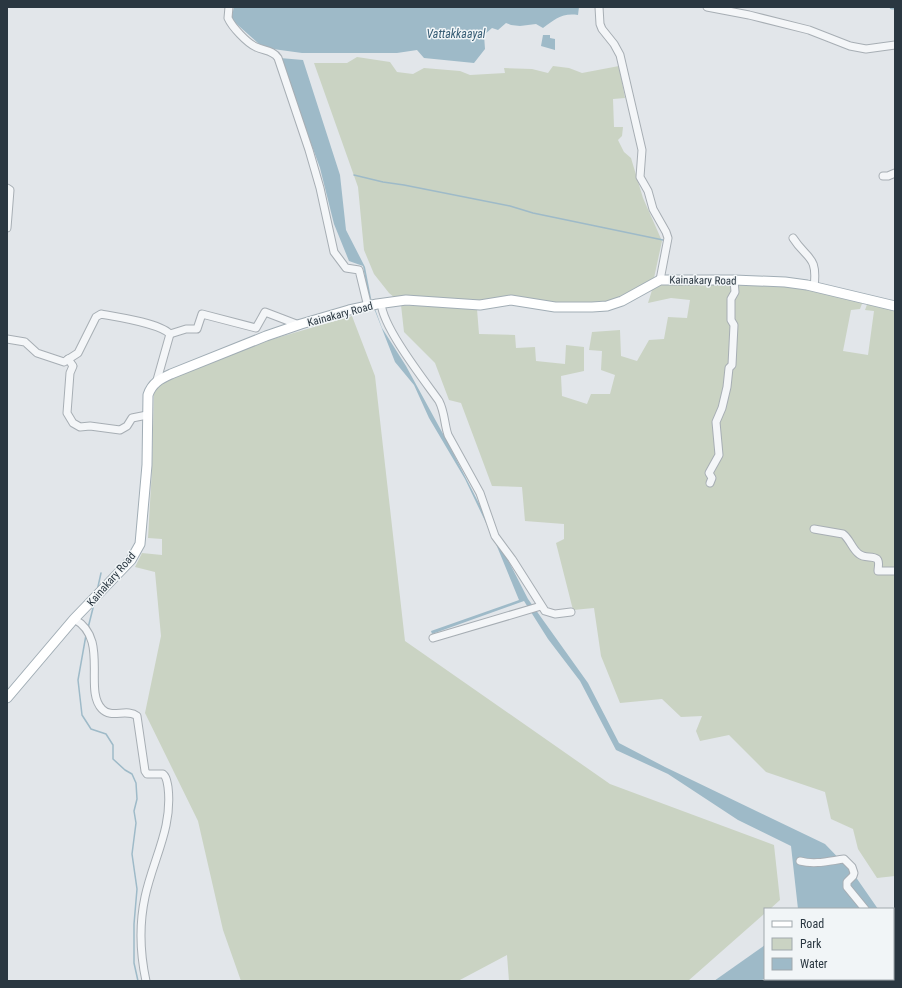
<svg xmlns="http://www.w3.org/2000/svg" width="902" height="988" font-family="'Roboto Condensed',sans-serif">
  <rect width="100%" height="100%" fill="#e2e6ea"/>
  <g fill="#cad3c3">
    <polygon points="357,57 390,62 397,72 413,74 424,68 460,71 470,75 505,73 504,68 532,69 548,73 553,66 569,68 582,73 619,66 625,98 613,99 614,127 623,127 622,136 618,140 624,152 631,158 643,198 662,241 654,278 617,298 604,303 479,303 395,298 389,293 374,274 364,250 358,187 314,63 347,63"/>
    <polygon points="665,283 800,287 863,301 860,309 851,310 843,351 868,355 874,311 865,310 868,302 895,310 895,876 877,878 858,849 853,829 831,819 825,792 766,772 729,735 700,741 696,731 702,716 681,717 662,699 620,703 601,656 594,608 573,610 556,543 564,539 564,524 525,521 522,487 492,486 461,403 449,400 435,363 404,332 401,305 477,309 479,334 515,335 516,348 535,347 536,361 565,364 566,345 584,347 584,371 561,376 562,396 587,404 591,394 610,394 615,375 601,370 602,351 589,350 592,332 620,330 621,356 637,361 649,340 664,339 668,317 687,318 690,300 671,298 648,303 653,287"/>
    <polygon points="352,316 375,376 405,641 610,784 774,845 780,900 770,909 765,909 765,913 688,981 509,981 507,955 458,981 241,981 223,930 198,821 145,713 161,636 155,572 135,567 142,553 162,555 162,539 148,538 152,469 154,390 162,382 266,341"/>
  </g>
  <g fill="#9ebac8">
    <path d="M234 7H579L578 15C561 13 556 19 543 28L536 24 520 26 511 25 506 23 498 30 492 28 484 35 485 49 474 63 424 58 417 50 397 53H302L273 49 259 44 231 19Z"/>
    <polygon points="543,35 550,35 550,38 555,39 555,50 541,46"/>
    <polygon points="280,58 303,60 340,175 346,230 365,267 371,298 382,328 406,366 448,443 528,599 588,683 619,743 665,767 825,844 853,873 878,909 798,909 791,846 738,820 668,774 616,750 580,681 548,639 524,601 432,634 431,631 519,600 496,544 465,479 429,418 414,385 395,362 368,293 363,266 349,261 334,224 320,168"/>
    <polygon points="893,930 895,933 895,973 893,970"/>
    <polygon points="765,945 765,978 761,981 714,981"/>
  </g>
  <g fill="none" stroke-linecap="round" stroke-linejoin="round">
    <g stroke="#9ebac8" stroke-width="1.5">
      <polyline points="354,175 383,182 404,185 510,206 533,213 663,240"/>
      <polyline points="97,591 101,573"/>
      <polyline points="88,628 94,604"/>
      <polyline points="86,635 78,680 82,715 91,729 106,734 113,745 113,759 125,770 132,774 136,783 137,799 134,811 136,823 132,854 137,889 134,924 134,963 138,981"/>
    </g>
    <polyline stroke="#9ebac8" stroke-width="5" points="892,7 895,7"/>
    <defs>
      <g id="minor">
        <path d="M229 7 228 18C232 27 247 43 256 47 264 51 273 50 278 58L309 150 320 188 334 252 346 268 359 270 368 307"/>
        <polyline points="599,7 600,24 602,29 614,44 620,55 642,150 640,177 648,191 653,209 666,232 668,238 660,280"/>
        <polyline points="707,7 749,15 809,30 850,46 866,49 895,45"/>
        <polyline points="883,176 888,176 895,173"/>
        <polyline points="7,188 10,190 7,228"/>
        <path d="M793 238C807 260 818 255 814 287"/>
        <path d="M381 303C383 328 424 380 439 401 445 413 444 423 448 435L480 493 495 536 512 559 545 611 555 614 571 612"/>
        <polyline points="170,334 186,329 197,329 202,314 256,328 265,312 299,325"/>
        <path d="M7 339 25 342 37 353 64 362 78 353 96 317 101 314C118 317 159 323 170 334L157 380"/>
        <polyline points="68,359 73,366 70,373 67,413 73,423 80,427 90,426 120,430 127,426 132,418 147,415"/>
        <polyline points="710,483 712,478 709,473 719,455 716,422 722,408 727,387 729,368 732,365 734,325 731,320 731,299 735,292 734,280"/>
        <path d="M814 529 843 534C850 539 852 549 859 554 865 559 872 555 877 559 880 562 878 567 878 571H895"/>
        <path d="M74 619C110 638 83 690 102 709 111 719 127 708 137 716L145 771 147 774H163C167 777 167 782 168 787 173 828 153 859 145 897 139 925 140 953 146 981"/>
        <polyline points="433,638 541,606"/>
        <path d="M800 861C815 865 829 861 844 859L852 867 854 873 853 876 847 882V887L865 909"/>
        <polyline points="893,942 895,944"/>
      </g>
      <path id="major" d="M7 698 74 619 131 560 140 544 147 465 148 395C152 383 160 379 171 374L266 336 301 324 349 310 377 304 406 300 480 305 511 300 555 307H592L607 306 622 301 660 280H734L785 282 807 285 895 306"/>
    </defs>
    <use href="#minor" stroke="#a7aeb4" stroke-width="9"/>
    <use href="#major" stroke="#a1adb5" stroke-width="11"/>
    <use href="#minor" stroke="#f4f6f8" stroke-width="7"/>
    <use href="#major" stroke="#fff" stroke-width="9"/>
  </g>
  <g text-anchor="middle" stroke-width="3" stroke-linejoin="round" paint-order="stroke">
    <g font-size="11" fill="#2a3741" stroke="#f1f5f7">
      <text transform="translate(703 280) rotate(1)" y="4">Kainakary Road</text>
      <text transform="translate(340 314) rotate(-15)" y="4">Kainakary Road</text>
      <text transform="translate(111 579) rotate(-49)" y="4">Kainakary Road</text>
    </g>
    <g font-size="12" font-style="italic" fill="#365c74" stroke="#f1f5f7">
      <text x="456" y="38">Vattakkaayal</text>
    </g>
  </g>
  <rect width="902" height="988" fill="none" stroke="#2a3741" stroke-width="16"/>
  <rect x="764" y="908" width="130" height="72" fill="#f1f5f7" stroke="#a1a9ae"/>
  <rect x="772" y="921" width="20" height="6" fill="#ffffff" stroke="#a1a9ae"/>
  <text x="800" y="928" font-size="12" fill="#2a3741">Road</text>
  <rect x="772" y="938" width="20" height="12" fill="#cad3c3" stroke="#a1a9ae"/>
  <text x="800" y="948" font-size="12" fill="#2a3741">Park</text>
  <rect x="772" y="958" width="20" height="12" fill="#9ebac8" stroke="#a1a9ae"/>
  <text x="800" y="968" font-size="12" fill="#2a3741">Water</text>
</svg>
